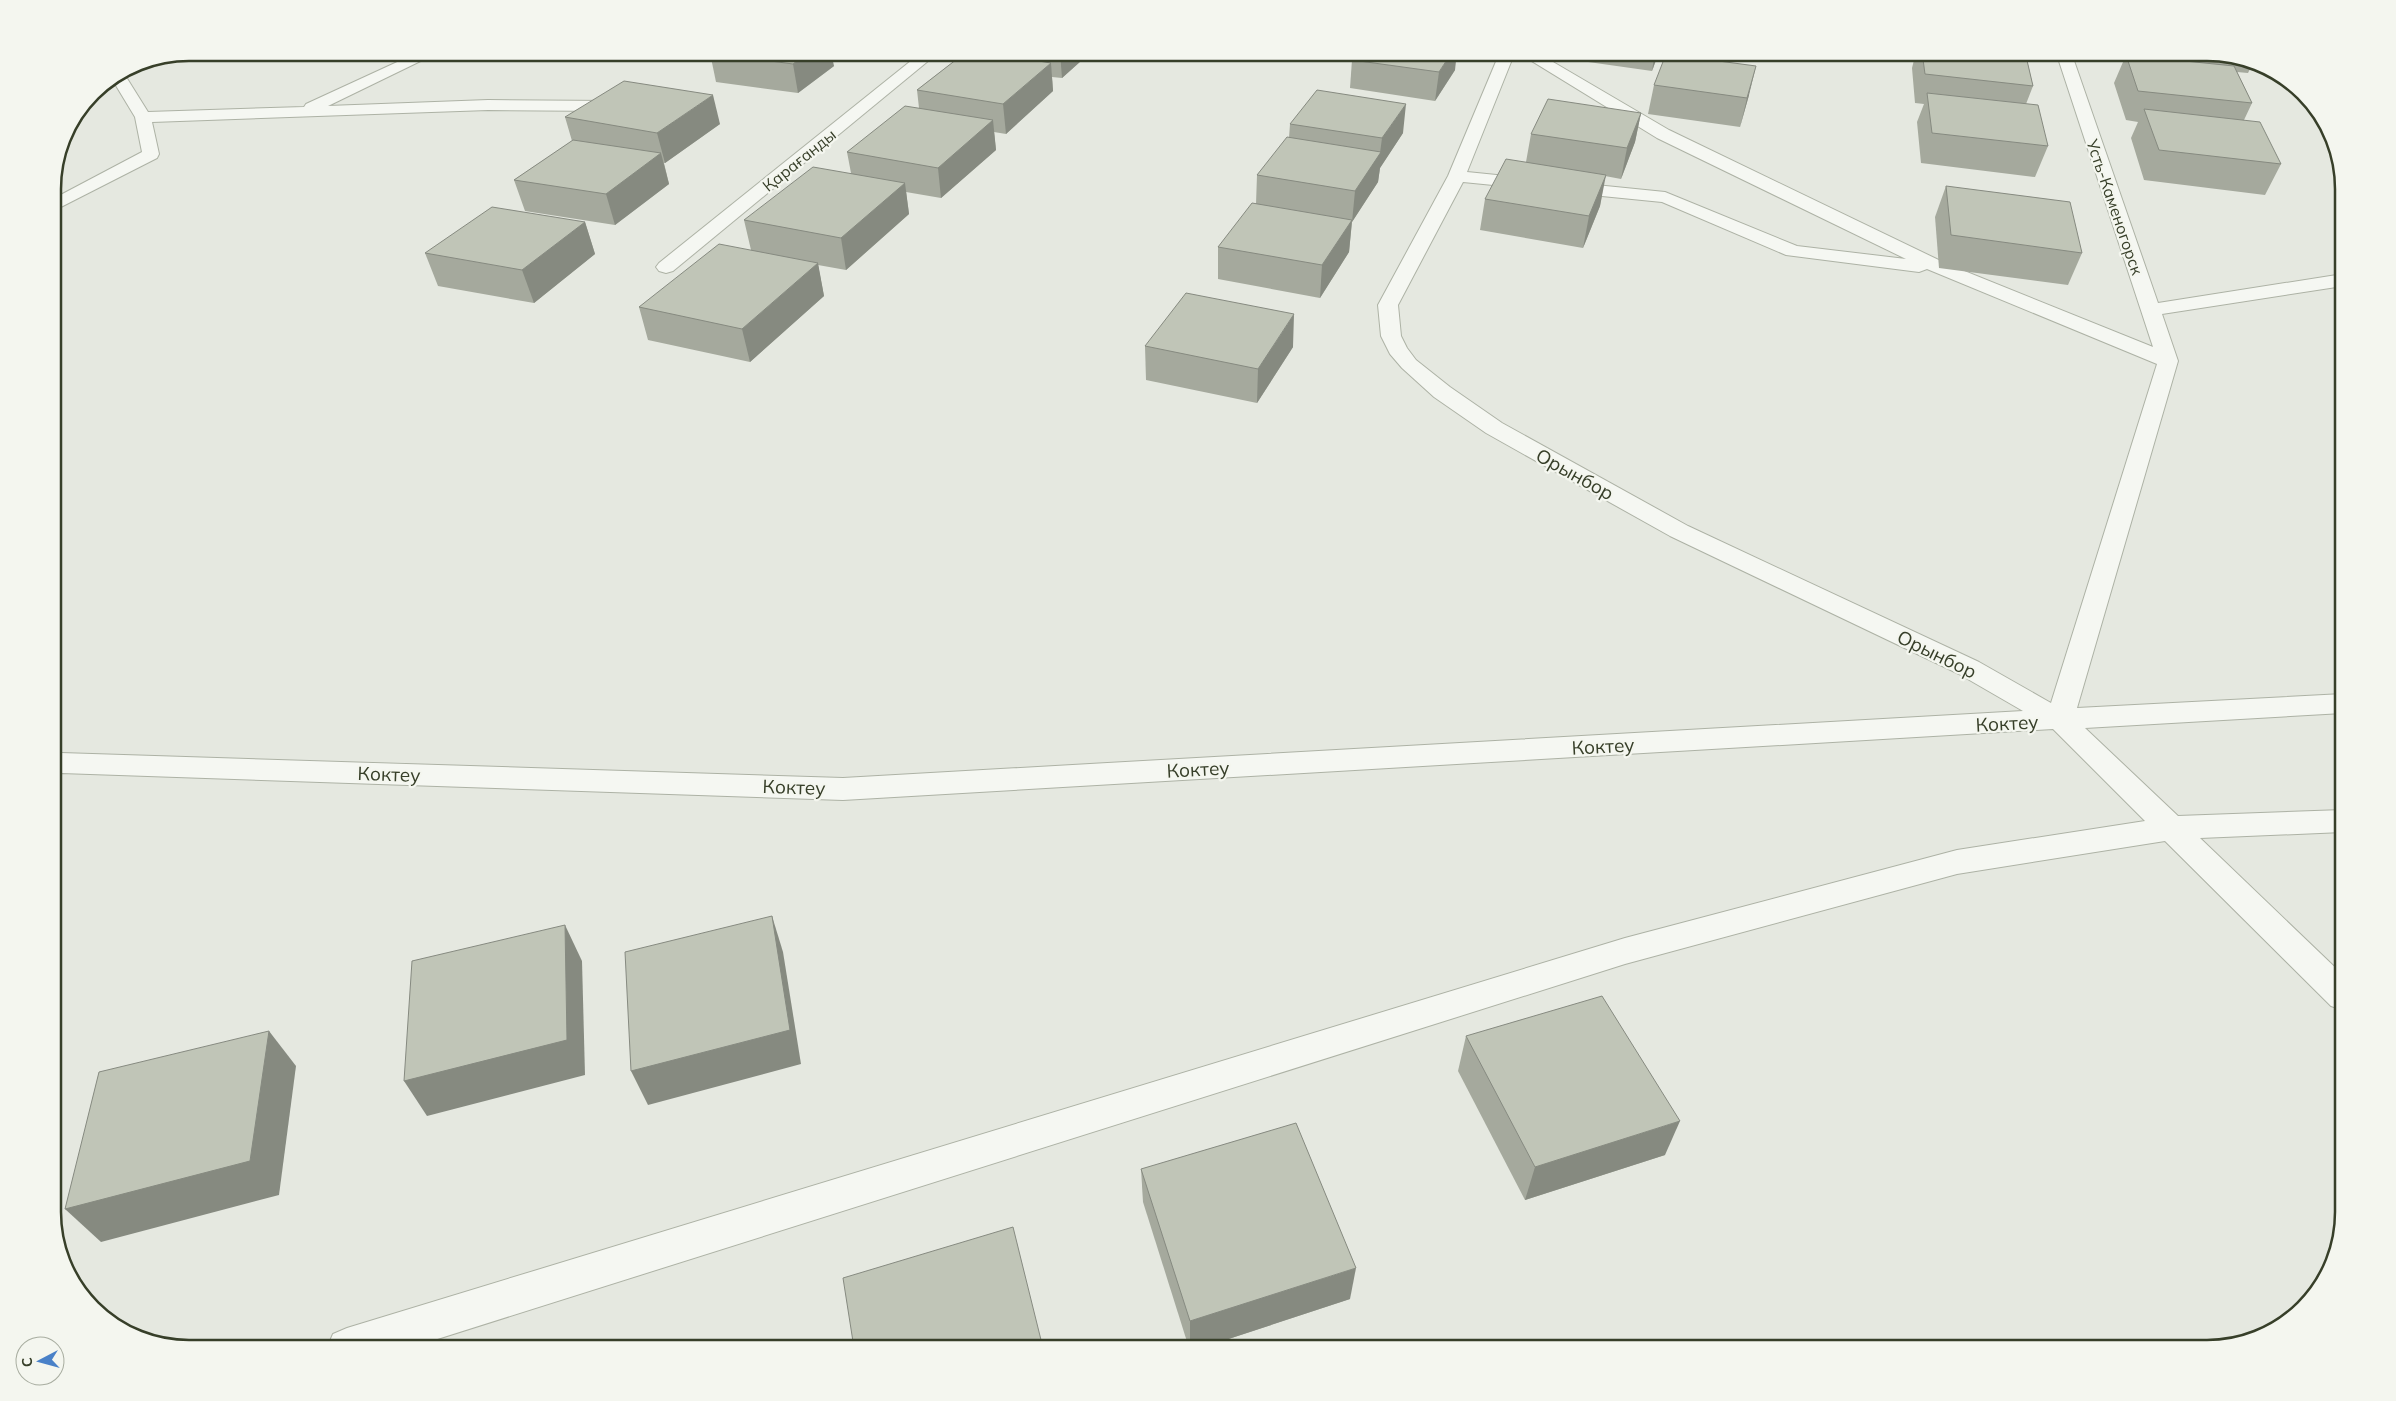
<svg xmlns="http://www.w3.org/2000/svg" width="2396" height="1401" font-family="Mulish,sans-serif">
  <rect width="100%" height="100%" fill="#e5e8e0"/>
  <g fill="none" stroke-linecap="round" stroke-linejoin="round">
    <defs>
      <g id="minor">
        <polygon points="419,52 439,52 328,106 488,100 609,101 615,103 617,106 615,109 609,111 488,110 152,122 159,154 157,158 53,211 53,199 142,152 135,117 112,79 123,72 148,112 304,107 306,104"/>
        <polygon points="922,52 939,52 673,271 666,273 659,271 656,267 659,263"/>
        <path d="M1500 52H1515L1467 172 1665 192 1797 246 1906 259 1657 138 1517 52H1536L1669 130 1947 264 2153 347 2056 52H2071L2158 303 2343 274V286L2162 314 2178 361 2077 708 2343 694V713L2085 728 2178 816 2343 810V832L2200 838 2343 975V1010L2331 1006 2165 841 1957 874 1625 964 409 1348H327L333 1334 347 1328 1625 938 1957 850 2145 821 2053 729 843 800 61 773 53 775V755L61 753 843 778 2023 711 1959 674 1670 536 1486 433 1434 397 1402 368 1390 354 1381 336 1378 305 1448 176ZM1463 182 1662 202 1786 255 1919 272 1927 269 2157 364 2051 703 1979 662 1688 526 1502 423 1450 387 1416 360 1407 348 1401 336 1398 305Z"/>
      </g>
    </defs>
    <use href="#minor" stroke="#adb2a5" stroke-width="2"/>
    <use href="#minor" fill="#f5f7f2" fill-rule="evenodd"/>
  </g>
  <g fill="#a5a99d">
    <polygon points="966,52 1091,52 1062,78 1052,77 1053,91 1006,134 994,132 996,150 941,198 906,192 909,214 846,270 818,265 824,296 750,362 648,340 639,307 751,250 744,220 851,173 847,152 919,108 917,90"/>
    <polygon points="1568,52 1659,52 1652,71 1567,59"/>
    <polygon points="1907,52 2025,52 2033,86 2026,104 2048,146 2035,177 1921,163 1917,122 1924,104 1915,103 1912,68 1914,60 1907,59"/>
    <polygon points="2140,52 2207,52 2252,65 2248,73 2237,72 2252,103 2244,120 2281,164 2265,195 2144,180 2131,138 2138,122 2126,120 2114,83 2126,55 2142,57"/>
    <polygon points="710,53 834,66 798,93 716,82"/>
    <polygon points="1352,60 1455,70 1435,101 1350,88"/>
    <polygon points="1654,85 1749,95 1740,127 1648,114"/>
    <polygon points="1641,113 1635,142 1621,179 1605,176 1600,206 1583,248 1480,230 1485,199 1526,162 1531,134"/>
    <polygon points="565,117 720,124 665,163 664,163 669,184 615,225 525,211 514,180 572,141"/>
    <polygon points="1290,124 1403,133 1380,168 1378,182 1352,222 1349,252 1320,298 1218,279 1218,247 1256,204 1257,175 1289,138"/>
    <polygon points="1946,186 2082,253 2068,285 1939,268 1935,217"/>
    <polygon points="585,222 595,254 534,303 438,286 425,253"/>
    <polygon points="1145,346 1293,347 1257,403 1146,380"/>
    <polygon points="1466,1036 1665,1155 1525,1200 1458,1071"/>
    <polygon points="1141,1169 1350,1299 1201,1348 1189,1348 1143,1202"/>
  </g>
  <g fill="#868a80">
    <polygon points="809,52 831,52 834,66 798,93 793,64"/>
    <polygon points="1060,52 1091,52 1062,78"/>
    <polygon points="1452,52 1457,52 1455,70 1435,101 1439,72"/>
    <polygon points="1655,52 1659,52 1652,71"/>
    <polygon points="1051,63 1053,91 1006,134 1003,104"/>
    <polygon points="1756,66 1749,95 1740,127 1747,98"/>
    <polygon points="713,95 720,124 665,163 657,133"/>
    <polygon points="1406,104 1403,133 1380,168 1378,182 1352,222 1355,191 1380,153 1382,138"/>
    <polygon points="1641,113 1635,142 1621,179 1627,148"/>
    <polygon points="993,120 996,150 941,198 938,168"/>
    <polygon points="661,153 669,184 615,225 606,194"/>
    <polygon points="1606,175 1600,206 1583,248 1589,216"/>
    <polygon points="905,183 909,214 846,270 841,238"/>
    <polygon points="1352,220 1349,252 1320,298 1322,265"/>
    <polygon points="585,222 595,254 534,303 522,270"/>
    <polygon points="818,263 824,296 750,362 742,329"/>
    <polygon points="1294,314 1293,347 1257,403 1258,369"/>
    <polygon points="772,916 783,952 801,1064 648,1105 631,1071"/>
    <polygon points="565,925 582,961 585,1075 427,1116 404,1081"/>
    <polygon points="269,1031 296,1066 279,1195 101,1242 65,1209"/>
    <polygon points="1680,1121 1665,1155 1525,1200 1535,1167"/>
    <polygon points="1356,1268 1350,1299 1201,1348 1190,1348 1190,1321"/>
  </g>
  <g fill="#c0c5b7" stroke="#868a80">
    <polygon points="711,52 809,52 793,64 710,53"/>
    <polygon points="966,52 983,52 1051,63 1003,104 917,90"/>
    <polygon points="1358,52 1452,52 1439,72 1352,60"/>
    <polygon points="1922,52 2025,52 2033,86 1925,74"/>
    <polygon points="1666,54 1756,66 1747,98 1654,85"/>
    <polygon points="2126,55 2234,66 2252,103 2138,91"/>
    <polygon points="624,81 713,95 657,133 565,117"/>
    <polygon points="1317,90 1406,104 1382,138 1290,124"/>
    <polygon points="1927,93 2038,105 2048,146 1932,133"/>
    <polygon points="1548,99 1641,113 1627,148 1531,134"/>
    <polygon points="905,106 993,120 938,168 847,152"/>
    <polygon points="2144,109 2260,122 2281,164 2159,150"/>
    <polygon points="1287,137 1381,152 1355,191 1257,175"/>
    <polygon points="573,140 661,153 606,194 514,180"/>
    <polygon points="1506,159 1606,175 1589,216 1485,199"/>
    <polygon points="813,167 905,183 841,238 744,220"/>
    <polygon points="1946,186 2070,202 2082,253 1951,235"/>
    <polygon points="1252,203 1352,220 1322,265 1218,247"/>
    <polygon points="492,207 585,222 522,270 425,253"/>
    <polygon points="719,244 818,263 742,329 639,307"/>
    <polygon points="1186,293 1294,314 1258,369 1145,346"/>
    <polygon points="772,916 790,1030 631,1071 625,952"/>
    <polygon points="565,925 567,1040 404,1081 412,961"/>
    <polygon points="1602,996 1680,1121 1535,1167 1466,1036"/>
    <polygon points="269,1031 250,1161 65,1209 99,1072"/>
    <polygon points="1296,1123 1356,1268 1190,1321 1141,1169"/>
    <polygon points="1013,1227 1043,1348 854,1348 843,1278"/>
  </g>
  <g text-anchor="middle" stroke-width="4.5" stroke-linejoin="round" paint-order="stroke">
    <g font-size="16" fill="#373f29" stroke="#f4f6ef">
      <text transform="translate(799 160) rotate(-39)" y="6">Қарағанды</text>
      <text transform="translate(2115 207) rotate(71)" y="6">Усть-Каменогорск</text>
    </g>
    <g font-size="19" fill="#373f29" stroke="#f4f6ef">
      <text transform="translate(1575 474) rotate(29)" y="7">Орынбор</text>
      <text transform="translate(1937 654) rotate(26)" y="7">Орынбор</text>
      <text transform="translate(2007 723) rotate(-3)" y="7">Коктеу</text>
      <text transform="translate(1603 746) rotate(-3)" y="7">Коктеу</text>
      <text transform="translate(1198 769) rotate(-3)" y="7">Коктеу</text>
      <text transform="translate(389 774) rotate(2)" y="7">Коктеу</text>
      <text transform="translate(794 787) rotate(2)" y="7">Коктеу</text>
    </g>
  </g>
  <path d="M0 0H2396V1401H0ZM189 61H2207A128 128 0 0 1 2335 189V1212A128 128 0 0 1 2207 1340H189A128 128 0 0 1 61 1212V189A128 128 0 0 1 189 61Z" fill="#f4f6ef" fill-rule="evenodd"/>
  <path fill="none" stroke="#373f29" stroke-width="2.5" d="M189 61H2207A128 128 0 0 1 2335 189V1212A128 128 0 0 1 2207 1340H189A128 128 0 0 1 61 1212V189A128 128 0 0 1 189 61Z"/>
  <g transform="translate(40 1361) rotate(264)"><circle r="24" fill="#f4f6ef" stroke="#a8ada0"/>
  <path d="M0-4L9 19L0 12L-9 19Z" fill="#4981c8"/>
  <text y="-8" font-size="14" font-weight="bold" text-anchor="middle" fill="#373f29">С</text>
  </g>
</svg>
